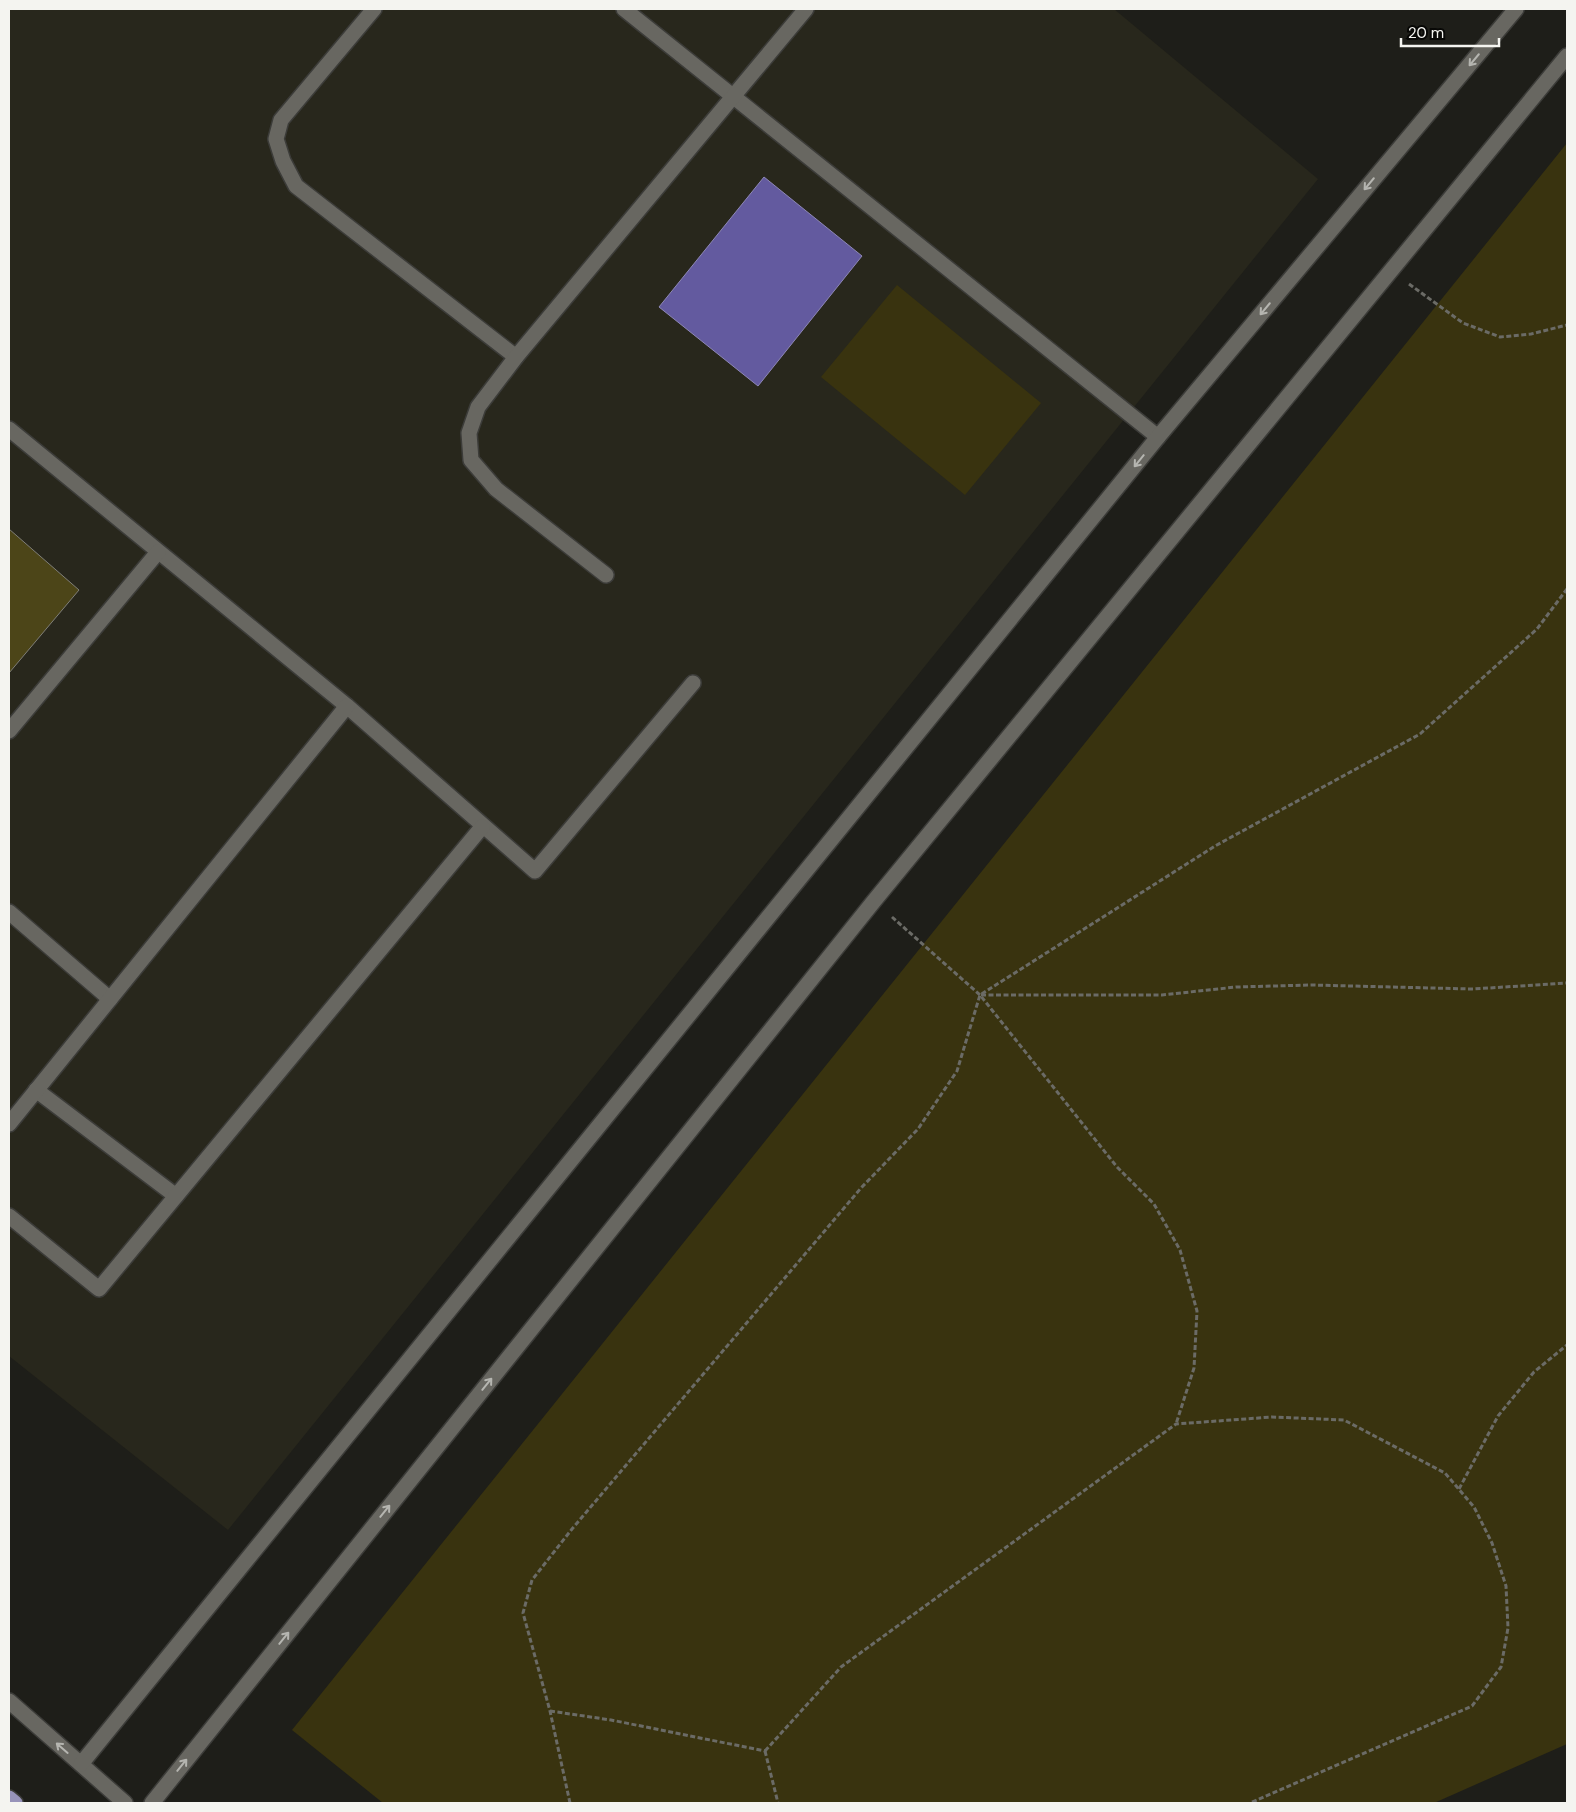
<svg xmlns="http://www.w3.org/2000/svg" width="1576" height="1812" font-family="'DM Sans',sans-serif">
  <rect width="100%" height="100%" fill="#1e1e19"/>
  <polygon fill="#28271c" points="9,9 1114,9 1318,179 228,1530 9,1356"/>
  <g fill="#39330f">
    <polygon points="1567,143 1567,1744 1434,1803 383,1803 292,1730"/>
    <polygon points="897,285 1041,403 965,495 821,377"/>
  </g>
  <polygon fill="#635a9f" stroke="#8e88b7" points="764,177 862,256 758,386 659,307"/>
  <polygon fill="#4c4518" stroke="#7f7e78" points="9,529 79,590 9,673"/>
  <g fill="none" stroke-linecap="round" stroke-linejoin="round">
    <defs>
      <g id="minor">
        <polyline points="374,9 281,120 276,139 283,161 296,186 516,357"/>
        <polyline points="624,9 1158,437"/>
        <polyline points="9,429 347,706 535,871 693,683"/>
        <polyline points="606,575 496,489 471,460 469,433 478,407 516,357 806,9"/>
        <polyline points="9,731 158,552"/>
        <polyline points="9,912 110,999"/>
        <polyline points="36,1090 176,1196"/>
        <polyline points="9,1124 347,706"/>
        <polyline points="9,1216 99,1289 482,827"/>
        <polyline points="9,1701 125,1803"/>
        <polyline points="81,1764 1158,437 1516,9"/>
        <polyline points="152,1803 874,901 1567,56"/>
      </g>
      <polyline id="major" points="9,1798 15,1803"/>
    </defs>
    <use href="#minor" stroke="#3c3c39" stroke-width="18"/>
    <use href="#major" stroke="#3c3c39" stroke-width="18"/>
    <g stroke="#6b6b66" stroke-width="3" stroke-dasharray="5 2.5" stroke-linecap="butt">
      <polyline points="1409,284 1463,323 1500,337 1531,334 1567,325"/>
      <polyline points="892,917 980,995 1117,1167 1154,1204 1180,1250 1197,1311 1194,1368 1176,1424"/>
      <polyline points="981,995 1162,995 1236,987 1311,985 1473,989 1567,983"/>
      <polyline points="1459,1489 1498,1416 1534,1372 1567,1345"/>
      <polyline points="550,1711 611,1720 765,1751"/>
      <polyline points="765,1751 841,1667 1176,1424 1272,1417 1344,1420 1445,1473 1474,1507 1492,1543 1506,1586 1508,1628 1501,1667 1472,1706 1250,1803"/>
      <polyline points="765,1751 778,1803"/>
      <polyline points="570,1803 550,1711 523,1613 532,1580 572,1529 861,1188 918,1129 957,1071 980,995 1215,846 1420,734 1537,629 1567,589"/>
    </g>
    <use href="#minor" stroke="#686761" stroke-width="15"/>
    <use href="#major" stroke="#9793b9" stroke-width="15"/>
  </g>
  <defs><path id="oneway-shaft" d="M-6 0H5M1.5-3L5.5 0L1.5 3" fill="none" stroke-width="1.6" stroke-linecap="round" stroke-linejoin="round" transform="scale(1.25)"/></defs>
  <g stroke="#b5b5b0">
    <use href="#oneway-shaft" transform="translate(1474 60) rotate(130)"/>
    <use href="#oneway-shaft" transform="translate(1369 184) rotate(130)"/>
    <use href="#oneway-shaft" transform="translate(1265 309) rotate(130)"/>
    <use href="#oneway-shaft" transform="translate(1139 461) rotate(129)"/>
    <use href="#oneway-shaft" transform="translate(487 1384) rotate(-51)"/>
    <use href="#oneway-shaft" transform="translate(385 1511) rotate(-51)"/>
    <use href="#oneway-shaft" transform="translate(284 1638) rotate(-51)"/>
    <use href="#oneway-shaft" transform="translate(62 1748) rotate(-139)"/>
    <use href="#oneway-shaft" transform="translate(182 1765) rotate(-51)"/>
  </g>
  <rect width="1576" height="1812" fill="none" stroke="#f4f4f0" stroke-width="20"/>
  <path d="M1401 38v8h98v-8" fill="none" stroke="#f4f4f0" stroke-width="2.5"/>
  <text x="1408" y="38" font-size="15" fill="#f4f4f0" stroke="#080806" stroke-width="4" paint-order="stroke">20 m</text>
</svg>
